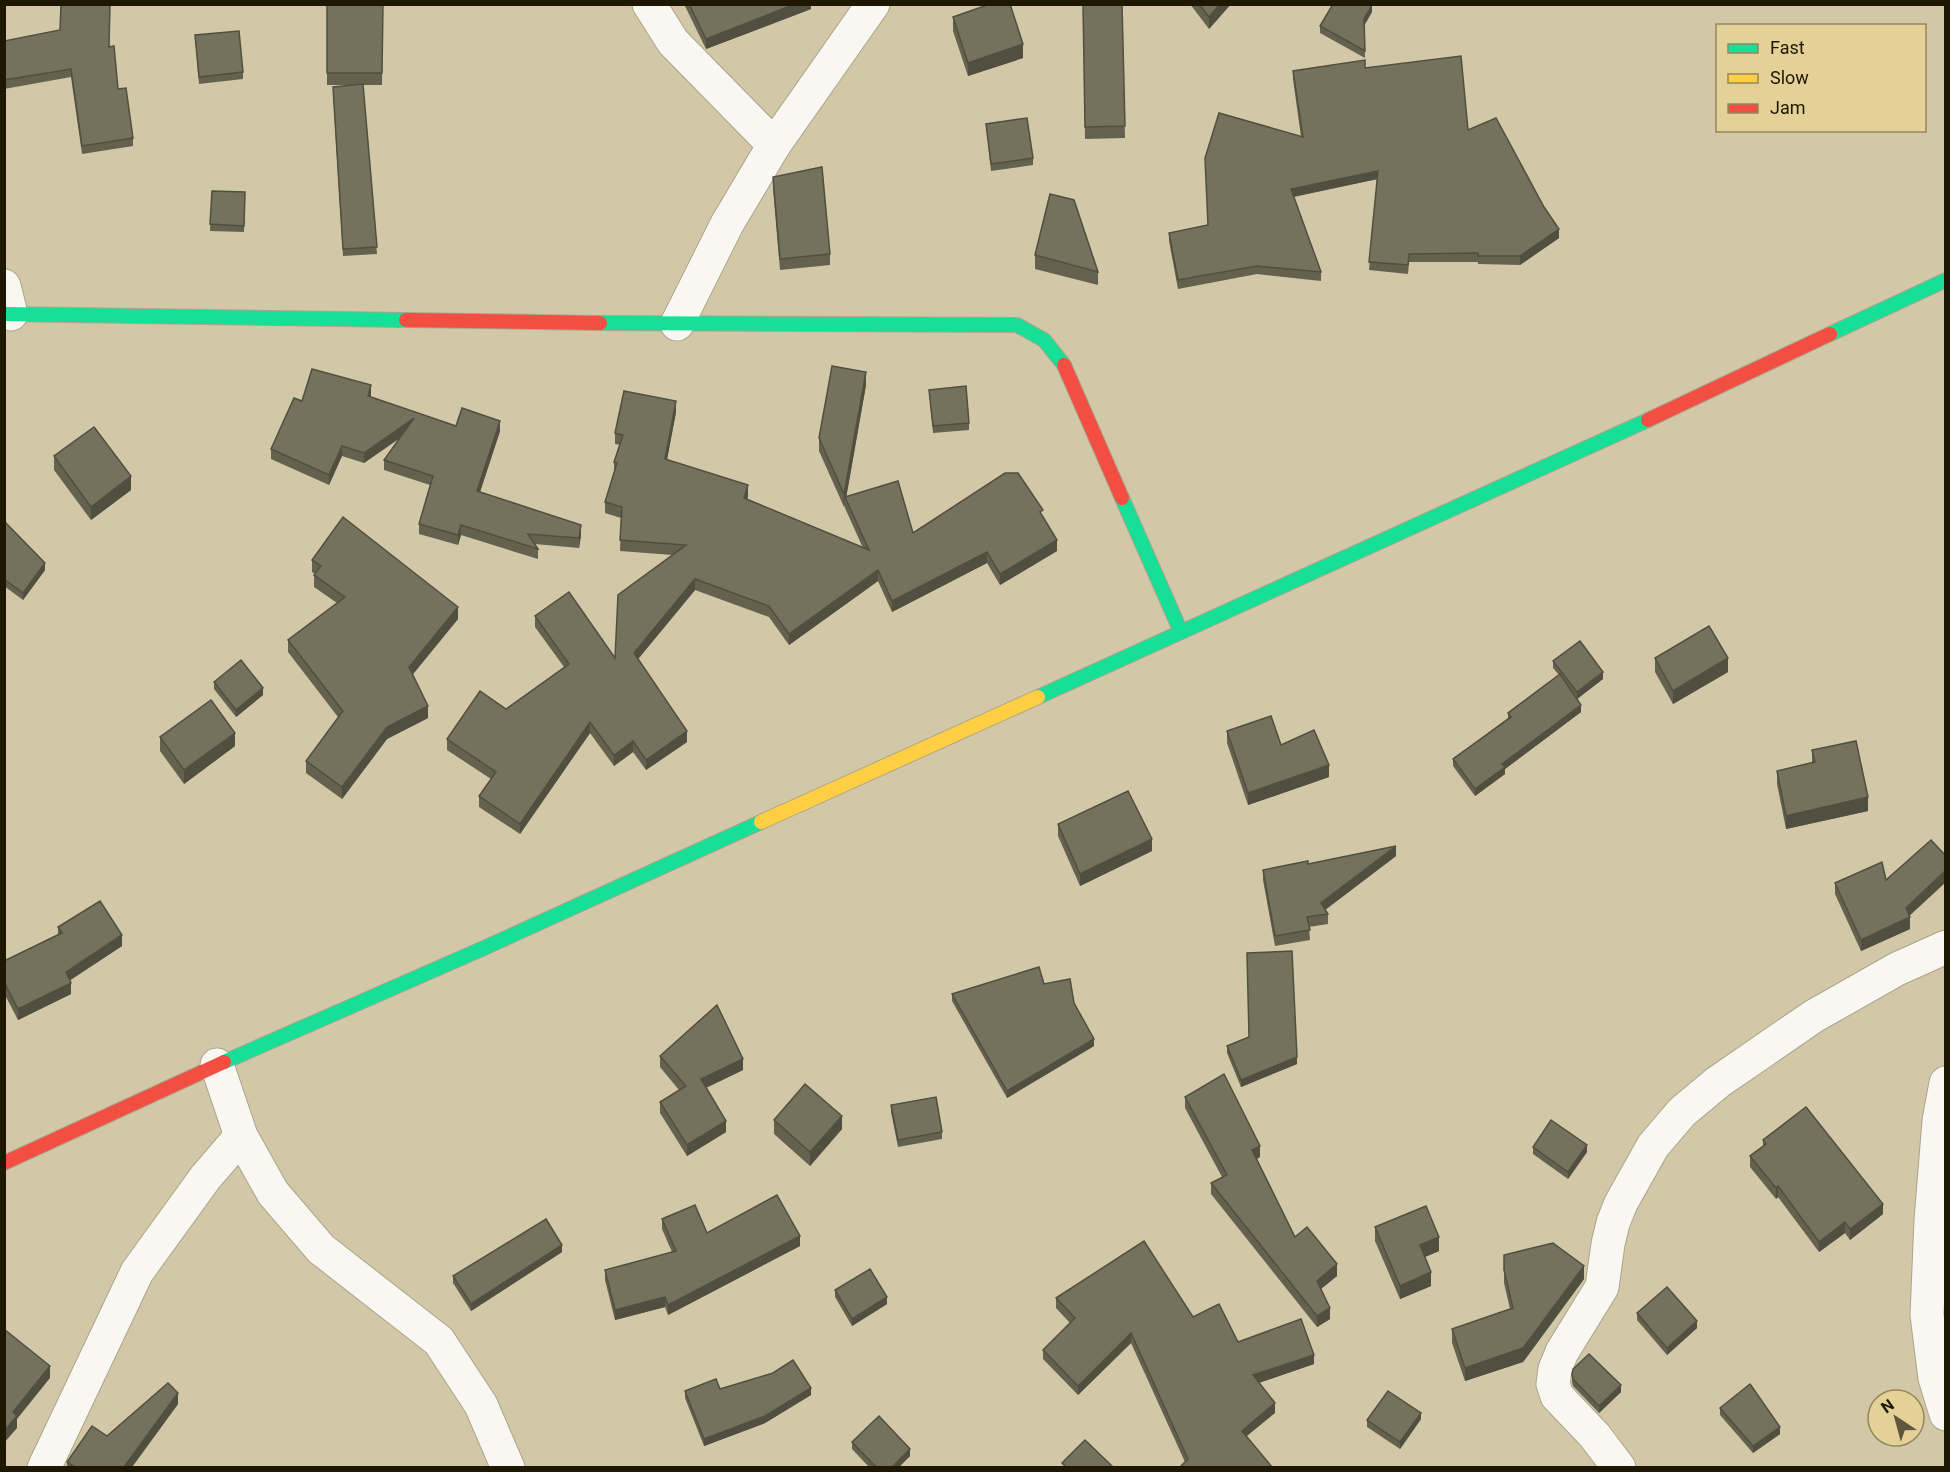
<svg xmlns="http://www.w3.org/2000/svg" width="1950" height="1472" font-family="Roboto,sans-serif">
  <rect width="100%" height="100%" fill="#d2c8a8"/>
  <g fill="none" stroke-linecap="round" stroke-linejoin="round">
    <defs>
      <g id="street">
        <polyline points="649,4 673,42 774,145"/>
        <polyline points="4,286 11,314"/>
        <polyline points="677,324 727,224 774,145 873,4"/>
        <polyline points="217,1065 241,1136 273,1193 321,1249 439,1341 481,1405 508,1468"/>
        <polyline points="1946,1083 1939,1121 1931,1220 1927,1315 1935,1378 1946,1414"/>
        <polyline points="44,1468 137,1272 205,1178 241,1136"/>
        <polyline points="1619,1468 1595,1436 1557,1396 1553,1384 1555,1369 1562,1352 1602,1287 1608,1244 1613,1223 1621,1203 1653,1146 1682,1112 1718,1082 1814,1016 1897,969 1946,947"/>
      </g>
      <g id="fast">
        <polyline points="4,314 406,320"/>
        <polyline points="600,323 1017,325 1044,340 1064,365"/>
        <polyline points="1830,334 1946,280"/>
        <polyline points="1122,498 1181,632"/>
        <polyline points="1038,697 1648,420"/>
        <polyline points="224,1062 484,948 761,822"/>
      </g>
      <polyline id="slow" points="761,822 1038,697"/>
      <g id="jam">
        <polyline points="406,320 600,323"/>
        <polyline points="1064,365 1122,498"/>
        <polyline points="1648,420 1830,334"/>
        <polyline points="4,1163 224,1062"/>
      </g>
    </defs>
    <use href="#street" stroke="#aca48b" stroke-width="35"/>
    <use href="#fast" stroke="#aca48b" stroke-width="16"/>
    <use href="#slow" stroke="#aca48b" stroke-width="16"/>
    <use href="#jam" stroke="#aca48b" stroke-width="16"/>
    <use href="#street" stroke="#f8f7f2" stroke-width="33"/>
    <use href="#fast" stroke="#16e098" stroke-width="14"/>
    <use href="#slow" stroke="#ffcf43" stroke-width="14"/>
    <use href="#jam" stroke="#f24e42" stroke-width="14"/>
  </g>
  <g fill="#64614f">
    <polygon points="327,4 383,4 382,85 363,85 377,254 343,256 333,94 354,85 327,85"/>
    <polygon points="684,4 811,4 811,9 706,49"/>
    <polygon points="1083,4 1122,4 1125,138 1085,139"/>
    <polygon points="1190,4 1231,4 1209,29"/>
    <polygon points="1372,12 1364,25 1365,58 1320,33 1320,26"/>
    <polygon points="953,17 1023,58 968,76 953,31"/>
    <polygon points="195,35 243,72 243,79 199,84"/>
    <polygon points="4,41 109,47 118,89 133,138 133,146 82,154 71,77 4,89"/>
    <polygon points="1365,68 1468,130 1559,238 1520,265 1478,264 1478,262 1409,262 1408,274 1369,270 1377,179 1294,197 1321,272 1321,281 1257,274 1178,289 1169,241 1169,233 1207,225 1301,137 1293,79 1293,71"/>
    <polygon points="986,124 1033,158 1033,165 991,171"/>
    <polygon points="773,177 830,254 830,265 780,270 773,188"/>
    <polygon points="212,191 245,192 244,232 210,231"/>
    <polygon points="1035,255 1098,272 1098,285 1035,269"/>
    <polygon points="866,385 846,497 913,533 1043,517 1057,551 1000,585 987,563 892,612 878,581 789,645 769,617 695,590 638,659 687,742 646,770 633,752 614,766 590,733 520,834 479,807 479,796 491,779 447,750 447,739 506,709 564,667 535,627 535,616 615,658 673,555 620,551 621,518 605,513 605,502 614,473 614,462 620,445 615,444 615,433 676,412 667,460 748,496 747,499 863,548 845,508 845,506 844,507 819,451 819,438"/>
    <polygon points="929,390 969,423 969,430 933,433"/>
    <polygon points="371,395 371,397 456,426 500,431 480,492 581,535 579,548 535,544 538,549 538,559 461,535 458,545 419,534 419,524 430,485 384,470 384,460 400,438 364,463 342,456 329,485 271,459 271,449 302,401"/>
    <polygon points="54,456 131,490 91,520 54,470"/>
    <polygon points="4,521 45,570 23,600 4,586"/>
    <polygon points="1946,523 1946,538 1945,536 1945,524"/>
    <polygon points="312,560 458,619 413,674 428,718 387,739 342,799 306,773 306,761 338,717 288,652 288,640 337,603 314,587 314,575 315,574 312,572"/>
    <polygon points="1655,658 1728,672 1673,704 1655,672"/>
    <polygon points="1553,661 1603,679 1577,699 1581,712 1505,769 1505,774 1475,796 1453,766 1453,759 1508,718 1508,713 1559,675 1553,668"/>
    <polygon points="214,682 263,695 236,717 214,689"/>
    <polygon points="1227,731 1281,745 1329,777 1248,805 1227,743"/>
    <polygon points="160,737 235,746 184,784 160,751"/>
    <polygon points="1812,750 1868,811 1786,829 1777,784 1777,771 1812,762"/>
    <polygon points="1058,824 1152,851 1080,886 1058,836"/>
    <polygon points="1396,856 1325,910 1328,914 1328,924 1309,927 1310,940 1275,946 1263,880 1263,870 1308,864"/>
    <polygon points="1886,880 1910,929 1861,951 1835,894 1835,883"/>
    <polygon points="58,927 122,946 70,980 71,994 18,1020 4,993 4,961 58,934"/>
    <polygon points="1044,984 1074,1003 1094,1046 1007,1098 952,1001 952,994"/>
    <polygon points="1249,1037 1297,1064 1241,1087 1227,1053 1227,1046"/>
    <polygon points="660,1056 743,1070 706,1088 726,1132 687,1156 660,1113 660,1102 679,1090 660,1067"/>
    <polygon points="1185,1097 1260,1157 1257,1159 1295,1237 1337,1276 1321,1289 1330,1319 1317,1327 1211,1194 1211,1183 1222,1177 1185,1108"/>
    <polygon points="891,1105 942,1132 942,1139 898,1147 891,1112"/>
    <polygon points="774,1120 842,1129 810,1166 774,1134"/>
    <polygon points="1763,1140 1883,1214 1850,1240 1845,1233 1819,1252 1778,1197 1776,1199 1750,1167 1750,1156 1763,1146"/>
    <polygon points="1533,1147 1587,1152 1568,1179 1533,1154"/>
    <polygon points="662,1219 707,1233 800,1246 668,1315 665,1307 615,1320 605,1280 605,1270 672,1252 662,1229"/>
    <polygon points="1375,1227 1439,1251 1425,1257 1431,1286 1400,1299 1375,1241"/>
    <polygon points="562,1252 471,1311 453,1283 453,1276"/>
    <polygon points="1504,1255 1584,1279 1523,1362 1465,1381 1452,1343 1452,1329 1510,1309 1504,1283"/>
    <polygon points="835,1290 887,1304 852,1326 835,1297"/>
    <polygon points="1056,1298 1193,1317 1238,1342 1314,1364 1258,1383 1275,1413 1185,1462 1131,1343 1078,1395 1043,1359 1043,1350 1070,1323 1056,1308"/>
    <polygon points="1637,1313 1697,1328 1667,1355 1637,1320"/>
    <polygon points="1572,1375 1621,1392 1599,1413 1573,1386 1572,1382"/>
    <polygon points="720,1389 811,1395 765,1423 704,1446 685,1398 685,1391"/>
    <polygon points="178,1404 132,1467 67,1467 67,1462 107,1436"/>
    <polygon points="1720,1408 1780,1434 1753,1453 1720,1415"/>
    <polygon points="1421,1419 1400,1449 1367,1427 1367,1420"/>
    <polygon points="852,1442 910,1456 899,1467 869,1467 852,1449"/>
  </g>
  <g fill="#514f40">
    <polygon points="795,4 811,4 811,9 706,49 706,39"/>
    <polygon points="1220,4 1231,4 1209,29 1209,17"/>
    <polygon points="1372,5 1372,12 1364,26 1364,19"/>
    <polygon points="1023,44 1023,58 968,76 968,63"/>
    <polygon points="1378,171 1378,179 1291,197 1291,189"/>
    <polygon points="1559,229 1559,238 1520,265 1520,256"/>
    <polygon points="866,372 866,385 846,499 845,497 844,507 844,494"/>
    <polygon points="371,385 371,395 368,406 368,396"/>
    <polygon points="676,401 676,412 665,470 665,459"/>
    <polygon points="414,418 414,428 364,463 364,453"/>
    <polygon points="500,421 500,431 477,501 477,491"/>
    <polygon points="342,446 342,456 329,485 329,475"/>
    <polygon points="131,476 131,490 91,520 91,507"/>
    <polygon points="748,485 748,496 744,509 744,498"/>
    <polygon points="461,525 461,535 458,545 458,535"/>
    <polygon points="581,525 581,535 579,548 579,538"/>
    <polygon points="1057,540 1057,551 1000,585 1000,574"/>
    <polygon points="987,552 987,563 892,612 892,601"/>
    <polygon points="45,563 45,570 23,600 23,593"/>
    <polygon points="878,570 878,581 789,645 789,634"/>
    <polygon points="695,579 695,590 634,664 634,653"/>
    <polygon points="458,607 458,619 409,679 409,667"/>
    <polygon points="1728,658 1728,672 1673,704 1673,691"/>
    <polygon points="1603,672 1603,679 1577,699 1577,692"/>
    <polygon points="263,688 263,695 236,717 236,710"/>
    <polygon points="1581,705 1581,712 1505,769 1505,774 1475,796 1475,789 1502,764"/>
    <polygon points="428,706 428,718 387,739 342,799 342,787 387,727"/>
    <polygon points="590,722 590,733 520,834 520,824"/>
    <polygon points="687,731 687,742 646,770 646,760"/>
    <polygon points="235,733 235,746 184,784 184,770"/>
    <polygon points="633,741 633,752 614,766 614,755"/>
    <polygon points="1329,765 1329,777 1248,805 1248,793"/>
    <polygon points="1868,797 1868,811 1786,829 1786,816"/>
    <polygon points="1152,839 1152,851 1080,886 1080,874"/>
    <polygon points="1396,846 1396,856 1321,913 1321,903"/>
    <polygon points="1946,870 1946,882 1906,919 1906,908"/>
    <polygon points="1910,917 1910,929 1861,951 1861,940"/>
    <polygon points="122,935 122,946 66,983 66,972"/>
    <polygon points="71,983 71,994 18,1020 18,1009"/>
    <polygon points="1094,1039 1094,1046 1007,1098 1007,1091"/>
    <polygon points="1297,1057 1297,1064 1241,1087 1241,1080"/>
    <polygon points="743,1059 743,1070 701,1090 701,1079"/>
    <polygon points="842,1116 842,1129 810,1166 810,1152"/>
    <polygon points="726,1121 726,1132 687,1156 687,1145"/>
    <polygon points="1587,1145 1587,1152 1568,1179 1568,1172"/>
    <polygon points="1260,1146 1260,1157 1252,1161 1252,1150"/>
    <polygon points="1778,1186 1778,1197 1776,1199 1776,1188"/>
    <polygon points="1883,1204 1883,1214 1850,1240 1850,1229"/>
    <polygon points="1845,1222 1845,1233 1819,1252 1819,1242"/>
    <polygon points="800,1236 800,1246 668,1315 668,1305"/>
    <polygon points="1439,1237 1439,1251 1420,1259 1420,1245"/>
    <polygon points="562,1245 562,1252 471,1311 471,1304"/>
    <polygon points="1337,1264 1337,1276 1317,1292 1317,1281"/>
    <polygon points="1584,1266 1584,1279 1523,1362 1465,1381 1465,1368"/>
    <polygon points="1431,1272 1431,1286 1400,1299 1400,1286"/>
    <polygon points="665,1297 665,1307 615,1320 615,1310"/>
    <polygon points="887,1297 887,1304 852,1326 852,1319"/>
    <polygon points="1330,1308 1330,1319 1317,1327 1317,1316"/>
    <polygon points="1697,1321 1697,1328 1667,1355 1667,1348"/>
    <polygon points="1131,1333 1131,1343 1078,1395 1078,1386"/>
    <polygon points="1314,1355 1314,1364 1253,1385 1253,1375"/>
    <polygon points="50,1366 50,1378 17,1419 17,1428 4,1443 4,1431 13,1412"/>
    <polygon points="1621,1385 1621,1392 1599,1413 1599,1406"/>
    <polygon points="811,1388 811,1395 765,1423 704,1446 704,1439"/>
    <polygon points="178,1393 178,1404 132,1467 124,1467"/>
    <polygon points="1275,1403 1275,1413 1242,1440 1242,1431"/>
    <polygon points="1421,1413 1421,1419 1400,1449 1400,1442"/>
    <polygon points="1780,1427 1780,1434 1753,1453 1753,1446"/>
    <polygon points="910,1449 910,1456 899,1467 892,1467"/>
  </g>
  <g fill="#74715c" stroke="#514f40" stroke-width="1.5">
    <polygon points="61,4 110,4 109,47 114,46 118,89 126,88 133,138 82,146 71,69 4,80 4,41 60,30"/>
    <polygon points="327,4 383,4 382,73 327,73"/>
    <polygon points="689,4 795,4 706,39"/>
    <polygon points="990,4 1010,4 1023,44 968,63 953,17"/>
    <polygon points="1083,4 1122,4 1125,126 1085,127"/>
    <polygon points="1199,4 1220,4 1209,17"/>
    <polygon points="1333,4 1372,5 1364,19 1365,51 1320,26"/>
    <polygon points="239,31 243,72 199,77 195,35"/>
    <polygon points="1461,56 1468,130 1496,118 1544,207 1559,229 1520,256 1478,256 1478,253 1409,254 1408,265 1369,262 1378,171 1291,189 1321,272 1257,266 1178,280 1169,233 1208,225 1205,158 1219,113 1303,137 1293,71 1365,60 1365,68"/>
    <polygon points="363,84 377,247 343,249 333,87"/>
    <polygon points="1027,118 1033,158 991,164 986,124"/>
    <polygon points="822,167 830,254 780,259 773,177"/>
    <polygon points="212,191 245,192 244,226 210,224"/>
    <polygon points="1050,194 1074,200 1098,272 1035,255"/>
    <polygon points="832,366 866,372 844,494 819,438"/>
    <polygon points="312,369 371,385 368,396 456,426 462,408 500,421 477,491 581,525 579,538 528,534 538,549 461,525 458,535 419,524 433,476 384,460 414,418 364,453 342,446 329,475 271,449 294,398 302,401"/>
    <polygon points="966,386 969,423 933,426 929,390"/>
    <polygon points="624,391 676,401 665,459 748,485 744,498 869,550 845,497 898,481 913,533 1005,473 1018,473 1043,510 1040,512 1057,540 1000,574 987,552 892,601 878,570 789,634 769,606 695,579 634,653 687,731 646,760 633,741 614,755 590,722 520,824 479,796 496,772 447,739 480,691 506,709 569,664 535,616 569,592 615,658 618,595 686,545 620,540 622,507 605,502 617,463 614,462 623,435 615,433"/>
    <polygon points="94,427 131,476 91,507 54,456"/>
    <polygon points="343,517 458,607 409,667 428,706 387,727 342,787 306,761 343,711 288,640 345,597 314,575 321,566 312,560"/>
    <polygon points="4,521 45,563 23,593 4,579"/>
    <polygon points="1709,626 1728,658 1673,691 1655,658"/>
    <polygon points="1580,641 1603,672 1577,692 1553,661"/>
    <polygon points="241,660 263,688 236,710 214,682"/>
    <polygon points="1560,674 1581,705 1502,764 1505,767 1475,789 1453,759 1511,717 1508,713"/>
    <polygon points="211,700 235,733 184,770 160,737"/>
    <polygon points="1271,716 1281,745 1314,730 1329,765 1248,793 1227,731"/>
    <polygon points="1856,741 1868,797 1786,816 1777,771 1815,762 1812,750"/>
    <polygon points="1128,791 1152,839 1080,874 1058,824"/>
    <polygon points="1931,840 1946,856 1946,870 1906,908 1910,917 1861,940 1835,883 1882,862 1886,880"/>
    <polygon points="1396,846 1321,903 1328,914 1307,917 1310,930 1275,936 1263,870 1308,861 1308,864"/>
    <polygon points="100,901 122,935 66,972 71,983 18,1009 4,982 4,961 62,933 58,927"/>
    <polygon points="1292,951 1297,1057 1241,1080 1227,1046 1249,1037 1247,953"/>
    <polygon points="1039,967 1044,984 1070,979 1074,1003 1094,1039 1007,1091 952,994"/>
    <polygon points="717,1005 743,1059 701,1079 726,1121 687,1145 660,1102 686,1086 660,1056"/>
    <polygon points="1224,1074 1260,1146 1252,1150 1295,1237 1307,1227 1337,1264 1317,1281 1330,1308 1317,1316 1211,1183 1227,1175 1185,1097"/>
    <polygon points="805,1084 842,1116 810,1152 774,1120"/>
    <polygon points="936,1097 942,1132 898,1140 891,1105"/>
    <polygon points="1806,1107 1883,1204 1850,1229 1845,1222 1819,1242 1778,1186 1776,1188 1750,1156 1766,1144 1763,1140"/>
    <polygon points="1551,1120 1587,1145 1568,1172 1533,1147"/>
    <polygon points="777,1195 800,1236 668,1305 665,1297 615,1310 605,1270 676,1251 662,1219 695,1205 707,1233"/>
    <polygon points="1426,1206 1439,1237 1420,1245 1431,1272 1400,1286 1375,1227"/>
    <polygon points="546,1219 562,1245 471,1304 453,1276"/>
    <polygon points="1144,1241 1193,1317 1219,1304 1238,1342 1301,1319 1314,1355 1253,1375 1275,1403 1242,1431 1272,1467 1180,1467 1188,1459 1131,1333 1078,1386 1043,1350 1075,1318 1056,1298"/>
    <polygon points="1553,1243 1584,1266 1523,1348 1465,1368 1452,1329 1513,1308 1504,1270 1504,1255"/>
    <polygon points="870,1269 887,1297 852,1319 835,1290"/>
    <polygon points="1667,1287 1697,1321 1667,1348 1637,1313"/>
    <polygon points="4,1329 50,1366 13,1412 17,1416 4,1431"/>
    <polygon points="1589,1354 1621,1385 1599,1406 1573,1379 1572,1375 1573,1369"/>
    <polygon points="793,1360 811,1388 765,1416 704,1439 685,1391 716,1379 720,1389 773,1373"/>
    <polygon points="168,1383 178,1393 124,1467 75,1467 67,1462 92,1426 107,1436"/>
    <polygon points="1750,1384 1780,1427 1753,1446 1720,1408"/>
    <polygon points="1388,1391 1421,1413 1400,1442 1367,1420"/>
    <polygon points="879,1416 910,1449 892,1467 876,1467 852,1442"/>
    <polygon points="1085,1440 1113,1467 1066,1467 1062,1463"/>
  </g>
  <rect width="1950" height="1472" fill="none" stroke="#1e1802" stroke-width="12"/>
  <rect x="1716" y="24" width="210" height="108" fill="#e3d197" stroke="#94875b" stroke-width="1.5"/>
  <rect x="1728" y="44" width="30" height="9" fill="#16e098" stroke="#94875b" stroke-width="1.5"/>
  <text x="1770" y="54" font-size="18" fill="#1e1802">Fast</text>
  <rect x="1728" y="74" width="30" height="9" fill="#ffcf43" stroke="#94875b" stroke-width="1.5"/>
  <text x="1770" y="84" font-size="18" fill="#1e1802">Slow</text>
  <rect x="1728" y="104" width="30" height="9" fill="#f24e42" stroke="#94875b" stroke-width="1.5"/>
  <text x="1770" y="114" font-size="18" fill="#1e1802">Jam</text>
  <g transform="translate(1896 1418) rotate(324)"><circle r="28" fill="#e3d197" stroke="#94875b" stroke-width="1.5"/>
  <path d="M0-4.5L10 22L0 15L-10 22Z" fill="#5d563c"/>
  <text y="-9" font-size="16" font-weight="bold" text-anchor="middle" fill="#1e1802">N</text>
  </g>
</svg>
